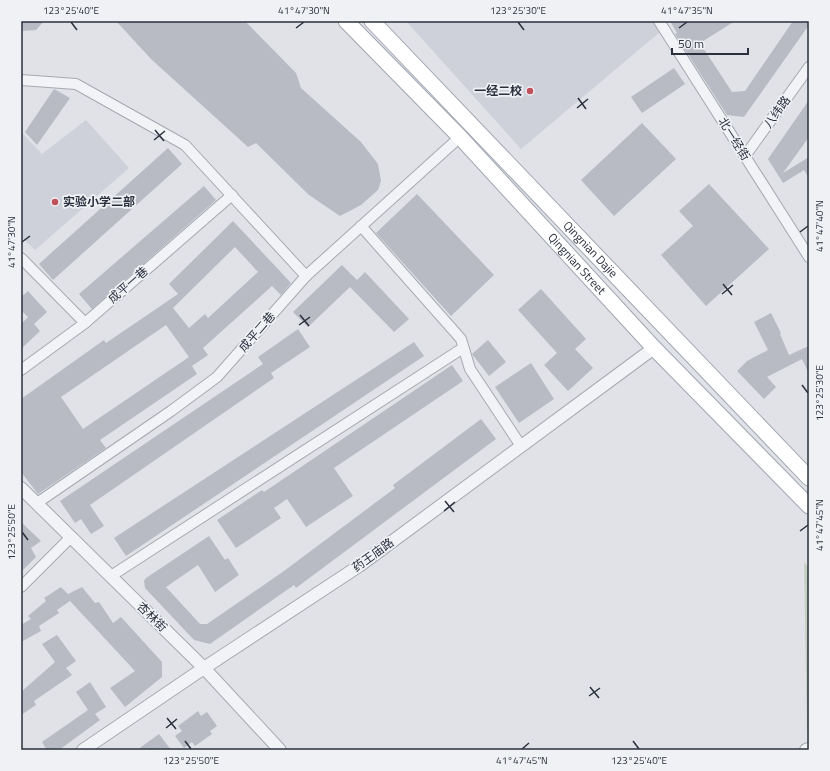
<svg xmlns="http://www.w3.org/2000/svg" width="830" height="771" font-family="'Titillium Web','Noto Sans SC',sans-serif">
  <rect width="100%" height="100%" fill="#e0e2e7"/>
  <g fill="#ced1d9">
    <polygon points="406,21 653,21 660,32 521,149"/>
    <polygon points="86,120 129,168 35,250 21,237 21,132 42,154"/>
  </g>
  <polygon fill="#c4d0c2" points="804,562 809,568 809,729 807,730"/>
  <g fill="#b8bbc4" fill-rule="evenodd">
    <polygon points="21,21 44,21 36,30 21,31"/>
    <polygon points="116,21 245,21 296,73 301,88 361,142 378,164 381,181 378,190 361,205 340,216 309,195 256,143 248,147 151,59"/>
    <polygon points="670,21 735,21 700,43 732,92 745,91 793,21 809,21 809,25 744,117 727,115 675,34 677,33"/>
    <polygon points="674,68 685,84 642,113 631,97"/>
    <polygon points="54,89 70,98 37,145 25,132"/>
    <polygon points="809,100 809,137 783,173 809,157 809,178 804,170 783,183 768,159"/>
    <polygon points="642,123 676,159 614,216 581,180"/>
    <polygon points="168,148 182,164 53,280 39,264"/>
    <polygon points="709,184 769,249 706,306 661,255 693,226 679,211"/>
    <polygon points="204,186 216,200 92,309 79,294"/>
    <polygon points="417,194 494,275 451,316 376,233"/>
    <path d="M233 221 291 283 281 295 272 286 203 348 208 355 192 366 197 374 100 440 106 448 38 494 21 472V399L104 340 106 343 178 294 169 284ZM235 247 258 272 208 318 205 314 189 328 173 308ZM166 325 189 357 83 429 61 397Z"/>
    <polygon points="342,265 357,280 365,272 409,319 394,332 350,287 308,327 293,312"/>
    <polygon points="541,289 586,339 575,349 593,368 568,391 544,365 557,353 518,310"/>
    <polygon points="28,291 47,312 34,324 40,331 21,349 21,324 28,317 21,310 21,297"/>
    <polygon points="771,313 781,333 780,334 789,355 809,346 809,374 802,359 767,377 776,387 764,399 737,371 747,361 768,350 754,322"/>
    <polygon points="298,329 310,347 271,373 274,378 90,505 104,526 91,534 81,519 75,523 60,501 263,364 258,357"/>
    <polygon points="488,340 506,362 489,376 472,354"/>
    <polygon points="414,342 424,356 126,556 114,538"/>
    <polygon points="531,363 554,399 519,423 495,387"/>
    <polygon points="452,365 463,381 334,468 353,496 306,527 287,499 274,508 281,518 236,548 217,520 262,490 264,492"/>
    <polygon points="481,419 496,439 296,588 294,585 210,644 194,640 145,588 144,581 146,578 209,536 225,560 228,558 239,575 215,592 198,565 166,587 200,624 207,624 284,571 395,488 393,485"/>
    <polygon points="21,522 41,541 31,548 36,557 21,572"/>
    <polygon points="61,587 68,594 82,587 95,603 99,602 113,623 121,617 162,662 162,677 125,707 110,688 135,671 70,601 57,610 59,613 39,626 41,631 21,642 21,625 31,619 28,616 46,601 44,598"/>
    <polygon points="57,635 76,661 66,668 72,675 34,701 36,705 21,715 21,692 55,662 42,644"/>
    <polygon points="90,682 106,707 95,714 100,720 59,750 47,750 42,742 88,710 76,692"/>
    <polygon points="198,711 201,716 207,712 217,726 210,731 212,734 195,746 192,742 184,748 175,736 182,731 178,726"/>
    <polygon points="159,734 171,750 137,750"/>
  </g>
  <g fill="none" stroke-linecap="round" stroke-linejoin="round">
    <defs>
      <g id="minor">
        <polyline points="659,21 809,257"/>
        <polyline points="21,80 76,84 185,145 306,276"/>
        <polyline points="745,156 809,67"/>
        <polyline points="361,226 461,339 470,369 521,446"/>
        <polyline points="21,258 85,323"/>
        <polyline points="21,370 85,323 232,195"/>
        <polyline points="37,503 171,411 217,377 306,276 460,137"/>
        <polyline points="111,576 463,348"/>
        <polyline points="21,587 71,537"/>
      </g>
      <g id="tertiary">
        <polyline points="21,488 204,668 280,750"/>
        <polyline points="83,750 204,668 359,566 654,348"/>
        <polyline points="806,750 809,749"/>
      </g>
      <g id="primary">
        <path id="s1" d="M346 21 460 137 654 348 809 506"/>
        <path id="s2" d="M372 21 809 478"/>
      </g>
    </defs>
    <use href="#minor" stroke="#a6a9b1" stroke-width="12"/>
    <use href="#tertiary" stroke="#a6a9b1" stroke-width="14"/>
    <use href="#primary" stroke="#a0a6b2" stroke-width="17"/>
    <use href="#minor" stroke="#f2f3f6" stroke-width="10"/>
    <use href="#tertiary" stroke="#f2f3f6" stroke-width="12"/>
    <use href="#primary" stroke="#fff" stroke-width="15"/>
  </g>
  <path fill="none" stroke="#2a303d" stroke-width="1.5" d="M71 22 77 30M518 22 524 30M296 28 304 22M679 28 687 22M578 98 586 109M577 108 588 99M155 130 164 141M154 140 165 131M800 232 808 226M22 242 30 236M723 284 732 295M722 294 733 285M300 315 309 326M299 325 310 317M802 385 808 393M445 501 454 512M444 511 455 502M800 531 808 525M22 532 28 540M590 687 599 698M589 696 600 688M167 718 176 729M166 728 177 719M185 741 191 749M633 741 639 749M522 749 529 743"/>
  <g fill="#c0515a" stroke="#eff1f5" stroke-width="1.5">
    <circle cx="530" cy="91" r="4"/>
    <circle cx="55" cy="202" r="4"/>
  </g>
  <g text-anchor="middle" stroke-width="3.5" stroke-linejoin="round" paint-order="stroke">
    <g font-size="12" font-weight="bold" fill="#2a303d" stroke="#eff1f5" text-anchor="end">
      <text x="522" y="95">一经二校</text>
      <text x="63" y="206" text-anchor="start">实验小学二部</text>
    </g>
    <g font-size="12" fill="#2a303d" stroke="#eff1f5">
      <text transform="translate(777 112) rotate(-54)" y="4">八纬路</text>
      <text transform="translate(734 139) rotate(58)" y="4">北一经街</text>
      <text dy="4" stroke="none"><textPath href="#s2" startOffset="316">Qingnian Dajie</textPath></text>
      <text dy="4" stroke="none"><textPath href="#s1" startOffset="335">Qingnian Street</textPath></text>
      <text transform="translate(128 285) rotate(-41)" y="4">成平一巷</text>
      <text transform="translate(257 332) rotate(-49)" y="4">成平二巷</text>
      <text transform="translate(373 555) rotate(-36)" y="4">药王庙路</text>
      <text transform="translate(152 617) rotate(44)" y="4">杏林街</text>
    </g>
  </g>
  <rect width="830" height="771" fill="none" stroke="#eff1f5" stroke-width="44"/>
  <path d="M672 48v6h76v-6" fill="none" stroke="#2a303d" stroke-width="2"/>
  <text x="678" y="48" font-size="12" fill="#2a303d" stroke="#eff1f5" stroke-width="3" paint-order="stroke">50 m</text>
  <rect x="22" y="22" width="786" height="727" fill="none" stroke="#2a303d" stroke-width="1.5"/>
  <g font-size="10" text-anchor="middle" fill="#2a303d">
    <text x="71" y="14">123°25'40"E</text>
    <text x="304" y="14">41°47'30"N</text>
    <text x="518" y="14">123°25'30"E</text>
    <text x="687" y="14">41°47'35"N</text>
    <text transform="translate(819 226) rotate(-90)" y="4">41°47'40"N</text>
    <text transform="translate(11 242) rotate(-90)" y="4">41°47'30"N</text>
    <text transform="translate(819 393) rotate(-90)" y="4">123°25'30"E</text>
    <text transform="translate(819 525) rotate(-90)" y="4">41°47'45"N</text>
    <text transform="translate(11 532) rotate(-90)" y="4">123°25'50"E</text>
    <text x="191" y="764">123°25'50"E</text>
    <text x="522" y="764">41°47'45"N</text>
    <text x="639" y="764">123°25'40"E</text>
  </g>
</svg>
